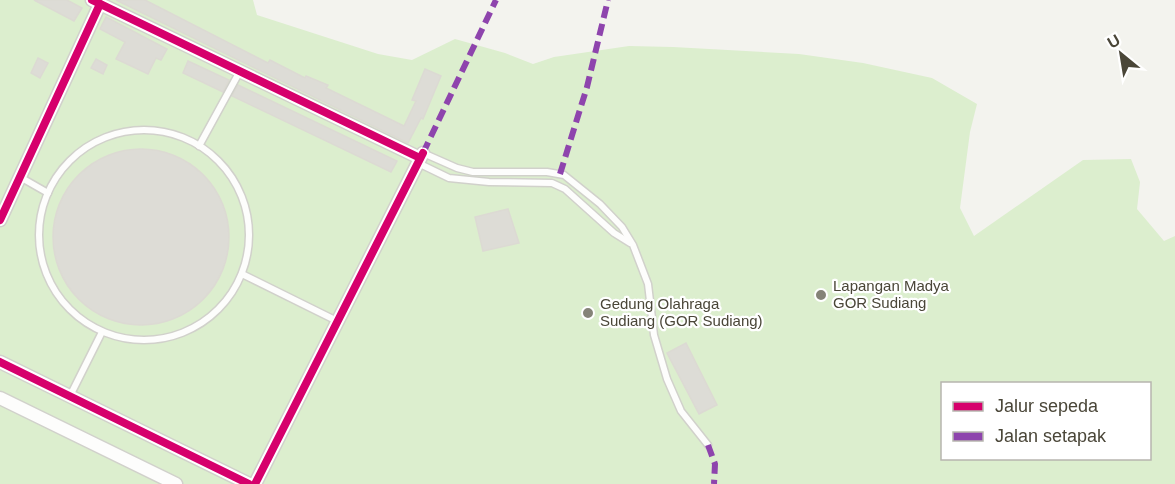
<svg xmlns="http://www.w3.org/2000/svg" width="1175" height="484" font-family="Helvetica,sans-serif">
  <rect width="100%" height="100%" fill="#f3f3ee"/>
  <path fill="#dceece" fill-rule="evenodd" d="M0 0H253L257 15 378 54 412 60 455 39 505 53 533 64 554 57 629 46 673 47 799 54 863 63 932 78 977 104 970 132 960 208 974 236 1083 160 1131 159 1140 182 1137 209 1164 241 1175 236V484H0ZM942 384H1150V458H942Z"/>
  <g fill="#dddcd6" stroke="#dcdad3" stroke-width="1.5">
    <polygon points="34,0 67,0 82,8 74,21"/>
    <polygon points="116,0 145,0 268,63 270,60 305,78 306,76 328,85 326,88 404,126 416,101 412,100 425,69 441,76 423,119 421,118 408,143"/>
    <polygon points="106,17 167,49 161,60 156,58 148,74 116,59 125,42 100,29"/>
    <polygon points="38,58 48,63 40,78 31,73"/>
    <polygon points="96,59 107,65 103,74 91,68"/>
    <polygon points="188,61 229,80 223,92 183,73"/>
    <polygon points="238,85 397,161 391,172 232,96"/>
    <circle cx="141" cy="237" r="88"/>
    <polygon points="508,209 519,243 483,251 475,217"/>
    <polygon points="686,343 717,405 699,414 667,353"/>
  </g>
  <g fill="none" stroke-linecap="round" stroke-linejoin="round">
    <defs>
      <g id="lane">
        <circle cx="144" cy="235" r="105"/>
        <polyline points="199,146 240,71"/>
        <polyline points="423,153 457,168 473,172 547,172 564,175 600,204 622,227 633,245 648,284 654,335 667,379 681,411 708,445"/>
        <polyline points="418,163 449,178 489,182 552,183 565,189 614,233 630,243"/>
        <polyline points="20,177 48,193"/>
        <polyline points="242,274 337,321"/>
        <polyline points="70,396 102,332"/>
      </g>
      <g id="street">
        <polyline points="92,0 420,158"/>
        <polyline points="0,220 100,4"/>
        <polyline points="0,362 249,484"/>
        <polyline points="0,398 176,484"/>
        <polyline points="255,484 423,153"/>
      </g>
    </defs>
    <use href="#lane" stroke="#d1d1cb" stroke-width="9"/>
    <use href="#street" stroke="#d1d1cb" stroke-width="15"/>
    <use href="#lane" stroke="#fdfdfc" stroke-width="6"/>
    <use href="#street" stroke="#fdfdfc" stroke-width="12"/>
    <g stroke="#8e44ad" stroke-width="6" stroke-dasharray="12 6" stroke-linecap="butt">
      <polyline points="423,153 496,0"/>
      <polyline points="560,174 587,87 608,0"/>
      <polyline points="708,445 715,464 714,484"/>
    </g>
    <defs>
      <g id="cycleway">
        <polyline points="92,0 420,158"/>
        <polyline points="0,220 100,4"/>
        <polyline points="0,362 249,484"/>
        <polyline points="255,484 423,153"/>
      </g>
    </defs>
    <use href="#cycleway" stroke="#fff" stroke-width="11"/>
    <use href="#cycleway" stroke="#d6006c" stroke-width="8"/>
  </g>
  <g fill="#858378" stroke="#fff" stroke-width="2">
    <circle cx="821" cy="295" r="6"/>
    <circle cx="588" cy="313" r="6"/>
  </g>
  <g text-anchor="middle" stroke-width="4.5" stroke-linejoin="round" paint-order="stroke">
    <g font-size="15" fill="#4a4638" stroke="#fff" text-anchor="start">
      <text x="833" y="291">Lapangan Madya<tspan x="833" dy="17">GOR Sudiang</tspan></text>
      <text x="600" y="309">Gedung Olahraga<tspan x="600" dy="17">Sudiang (GOR Sudiang)</tspan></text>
    </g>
  </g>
  <rect x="941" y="382" width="210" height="78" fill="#ffffff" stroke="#b7b5af" stroke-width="1.5"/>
  <rect x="953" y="402" width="30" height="9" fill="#d6006c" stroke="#b7b5af" stroke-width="1.5"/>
  <text x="995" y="412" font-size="18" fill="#4a4638">Jalur sepeda</text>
  <rect x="953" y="432" width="30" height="9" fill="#8e44ad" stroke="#b7b5af" stroke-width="1.5"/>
  <text x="995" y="442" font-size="18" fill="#4a4638">Jalan setapak</text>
  <g transform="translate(1121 54) rotate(330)" stroke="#ffffff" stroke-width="4.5" paint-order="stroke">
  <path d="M0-4.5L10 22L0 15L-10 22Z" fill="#4a4638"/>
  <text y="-9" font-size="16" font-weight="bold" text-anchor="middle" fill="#4a4638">U</text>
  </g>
</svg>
